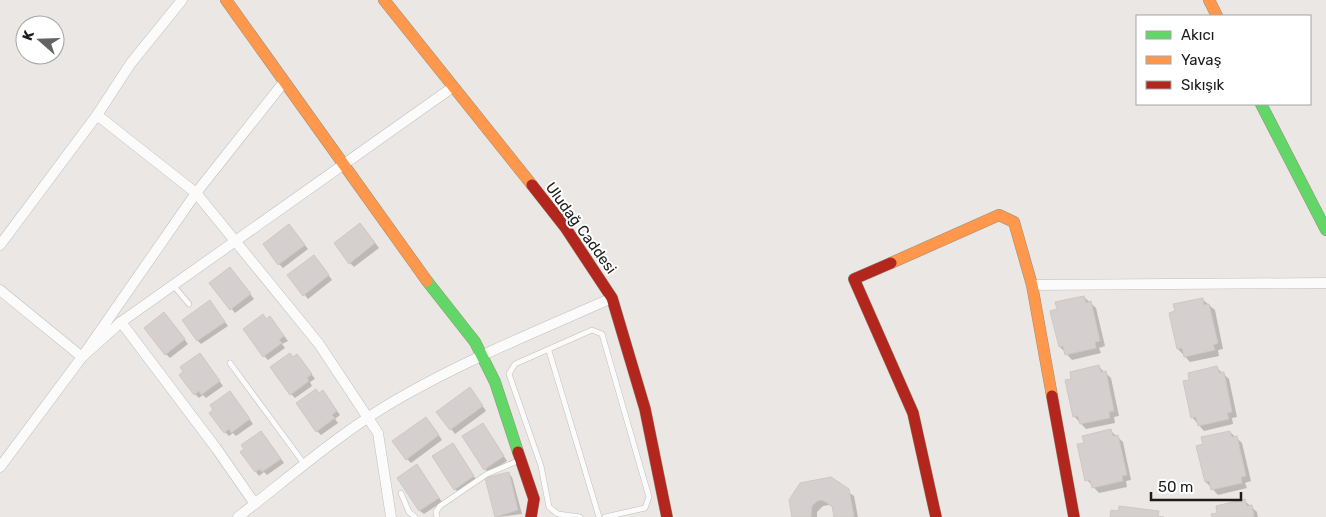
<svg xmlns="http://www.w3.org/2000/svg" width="1326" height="517" font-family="Rubik,sans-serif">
  <rect width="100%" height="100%" fill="#ebe7e4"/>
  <g fill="#0003">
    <polygon points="364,228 379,248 354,267 350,263"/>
    <polygon points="293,230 308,249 283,268 279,264"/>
    <polygon points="318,260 332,280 308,299 289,275"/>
    <polygon points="234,273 254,299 235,313 211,283"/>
    <polygon points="1084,297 1096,308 1105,346 1099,348 1101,353 1072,360 1060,347"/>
    <polygon points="1202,299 1215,310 1223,349 1218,350 1219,356 1190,362 1178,349"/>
    <polygon points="210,302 228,326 201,344 197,340"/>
    <polygon points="270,317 288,341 282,344 285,348 268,360 264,356 266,320"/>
    <polygon points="168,318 188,344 170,358 166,354"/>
    <polygon points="294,358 301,359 315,379 310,382 312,386 295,398 291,394"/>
    <polygon points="204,359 223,386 206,398 203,395 199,398 195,394"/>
    <polygon points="1099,367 1111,378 1119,416 1114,417 1115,423 1086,429 1074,416"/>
    <polygon points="1217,368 1229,379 1237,417 1232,418 1233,424 1204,431 1192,417"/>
    <polygon points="474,393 486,411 455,434 438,412"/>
    <polygon points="319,395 326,396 340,415 335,419 338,423 321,435 317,431"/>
    <polygon points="234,397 253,424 236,436 233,433 229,436 225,432"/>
    <polygon points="430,422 442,440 411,463 407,459"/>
    <polygon points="483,424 507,461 489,473 485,469"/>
    <polygon points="1111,431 1123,442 1131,480 1126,481 1127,487 1099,493 1087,480 1085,444"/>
    <polygon points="1230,432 1242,443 1251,481 1245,483 1247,488 1218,495 1206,482"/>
    <polygon points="265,436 284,463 267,475 264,472 259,476 256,472"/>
    <polygon points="456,448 477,481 459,493 455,489"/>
    <polygon points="417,466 442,502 424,514 420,511"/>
    <polygon points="508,473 512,477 522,514 497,517"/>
    <polygon points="830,479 854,496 858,517 835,517 834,508 829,505 823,506 817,512 817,517 793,517"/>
    <polygon points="1245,501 1257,512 1258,517 1213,517"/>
  </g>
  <g fill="#d5d0cf" stroke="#cec8c5">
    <polygon points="360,223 375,243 349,264 334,243"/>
    <polygon points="289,224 305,245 278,265 263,244"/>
    <polygon points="314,255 329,275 303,296 287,275"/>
    <polygon points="230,267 251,294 230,310 209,283"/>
    <polygon points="1084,296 1086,303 1091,301 1100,341 1095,342 1096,348 1065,355 1063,346 1059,347 1050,311 1057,309 1055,302"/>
    <polygon points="1203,298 1204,305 1209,304 1218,343 1213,345 1215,350 1184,357 1182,348 1177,349 1169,313 1175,311 1173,304"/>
    <polygon points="210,300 225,322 197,341 182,320"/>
    <polygon points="164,312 185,339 165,355 144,328"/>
    <polygon points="263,314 266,319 270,316 284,336 279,340 282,343 263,357 243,329"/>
    <polygon points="200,353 220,381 201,395 199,391 194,395 179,375 183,372 180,367"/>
    <polygon points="290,353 293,357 297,354 312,374 307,378 309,381 290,395 270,367"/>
    <polygon points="1099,365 1101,372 1106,371 1114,411 1109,412 1110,418 1080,424 1078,416 1073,417 1065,380 1071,379 1070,372"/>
    <polygon points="1217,366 1219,373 1224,372 1232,412 1227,413 1229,419 1198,426 1196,417 1191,418 1183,381 1189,380 1188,373"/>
    <polygon points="470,387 483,406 450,430 436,412"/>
    <polygon points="316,389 319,393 323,390 337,411 332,415 335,418 316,432 296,403"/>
    <polygon points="230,391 250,419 231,433 229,429 224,433 209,413 213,410 210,405"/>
    <polygon points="426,417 439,435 406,460 392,441"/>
    <polygon points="483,423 504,456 484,470 462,436"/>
    <polygon points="1111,429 1113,436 1118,435 1127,475 1122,476 1123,481 1092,488 1090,480 1085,481 1077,444 1084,443 1082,436"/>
    <polygon points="261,431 281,459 262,472 260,469 255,472 240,452 244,449 241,445"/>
    <polygon points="1230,431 1232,437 1237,436 1246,476 1241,477 1242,483 1211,490 1209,481 1205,482 1196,446 1203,444 1201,437"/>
    <polygon points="453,443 474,476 454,490 432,456"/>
    <polygon points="417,464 439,498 419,511 397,478"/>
    <polygon points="509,472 518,510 495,517 485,478"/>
    <polygon points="831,477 849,489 854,517 834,517 832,506 822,500 817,501 812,506 811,517 792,517 789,500 800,483"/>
    <polygon points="1245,499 1247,506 1252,505 1254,517 1212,517 1211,514 1217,513 1216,506"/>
    <polygon points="1119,506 1159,511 1158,516 1164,517 1110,517 1111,510 1118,511"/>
  </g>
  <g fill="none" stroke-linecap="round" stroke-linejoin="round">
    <defs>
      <g id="lane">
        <polyline points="173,285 189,304"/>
        <polyline points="549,351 599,517"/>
        <polyline points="230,363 305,465"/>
        <polyline points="401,493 409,512 415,517"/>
        <polyline points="437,517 436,512 440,506 487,474 520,460"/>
        <polyline points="580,517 558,514 549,507 541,466 509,374 515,364 592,330 602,334 649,497 645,508 605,517"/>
      </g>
      <g id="street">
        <polyline points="97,115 196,193 319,344 378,433 391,517"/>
        <polyline points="0,245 97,115 131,63 182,0"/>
        <polyline points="1032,285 1326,283"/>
        <polyline points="0,290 82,357 196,193 284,82"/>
        <polyline points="121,322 216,448 255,504"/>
        <polyline points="0,467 82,357 121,322 453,87"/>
        <path d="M238 517C291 476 344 429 403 396 470 358 542 329 612 298"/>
      </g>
      <g id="fast">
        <polyline points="1261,104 1326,230"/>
        <polyline points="427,281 475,342 495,382 518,452"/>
      </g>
      <g id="slow">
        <polyline points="226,0 427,281"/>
        <polyline points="384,0 532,185"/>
        <polyline points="1209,0 1217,16"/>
        <polyline points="891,263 999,215 1014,222 1032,285 1052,396"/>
      </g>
      <g id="jam">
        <polyline points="532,185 565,227 612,298 645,409 667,517"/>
        <polyline points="891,263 854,279 913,413 936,517"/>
        <polyline points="1052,396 1074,517"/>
        <polyline points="518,452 534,499 531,517"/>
      </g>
    </defs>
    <use href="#lane" stroke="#c0bebd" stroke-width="6"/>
    <use href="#street" stroke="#c0bebd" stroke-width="11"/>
    <use href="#fast" stroke="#95917c" stroke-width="12"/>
    <use href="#slow" stroke="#95917c" stroke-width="12"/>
    <use href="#jam" stroke="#95917c" stroke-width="12"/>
    <use href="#lane" stroke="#fcfbfb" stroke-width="5"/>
    <use href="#street" stroke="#fcfbfb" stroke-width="10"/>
    <use href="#fast" stroke="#63d668" stroke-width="11"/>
    <use href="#slow" stroke="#ff974d" stroke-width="11"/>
    <use href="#jam" stroke="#b3261e" stroke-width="11"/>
  </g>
  <g text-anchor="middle" stroke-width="4" stroke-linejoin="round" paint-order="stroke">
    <g font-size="15" fill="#1c1c1c" stroke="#fff">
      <text transform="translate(581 228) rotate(54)" y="5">Uludağ Caddesi</text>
    </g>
  </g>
  <rect x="1136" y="15" width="175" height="90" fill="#ffffff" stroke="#a4a4a4"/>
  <rect x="1146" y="31" width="25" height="8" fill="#63d668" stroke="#a4a4a4"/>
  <text x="1181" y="40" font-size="15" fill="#1c1c1c">Akıcı</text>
  <rect x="1146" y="56" width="25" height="8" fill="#ff974d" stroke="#a4a4a4"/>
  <text x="1181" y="65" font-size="15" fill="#1c1c1c">Yavaş</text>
  <rect x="1146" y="81" width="25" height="8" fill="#b3261e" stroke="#a4a4a4"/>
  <text x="1181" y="90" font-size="15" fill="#1c1c1c">Sıkışık</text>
  <g transform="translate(40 40) rotate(290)"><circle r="24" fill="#ffffff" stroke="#a4a4a4"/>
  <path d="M0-4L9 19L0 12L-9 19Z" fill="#646362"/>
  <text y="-8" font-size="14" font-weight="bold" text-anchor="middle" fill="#1c1c1c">K</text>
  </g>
  <path d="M1151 492v8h90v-8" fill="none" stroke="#1c1c1c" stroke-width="2.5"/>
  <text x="1158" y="492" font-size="15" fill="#1c1c1c" stroke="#ffffff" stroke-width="4" paint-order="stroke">50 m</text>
</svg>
